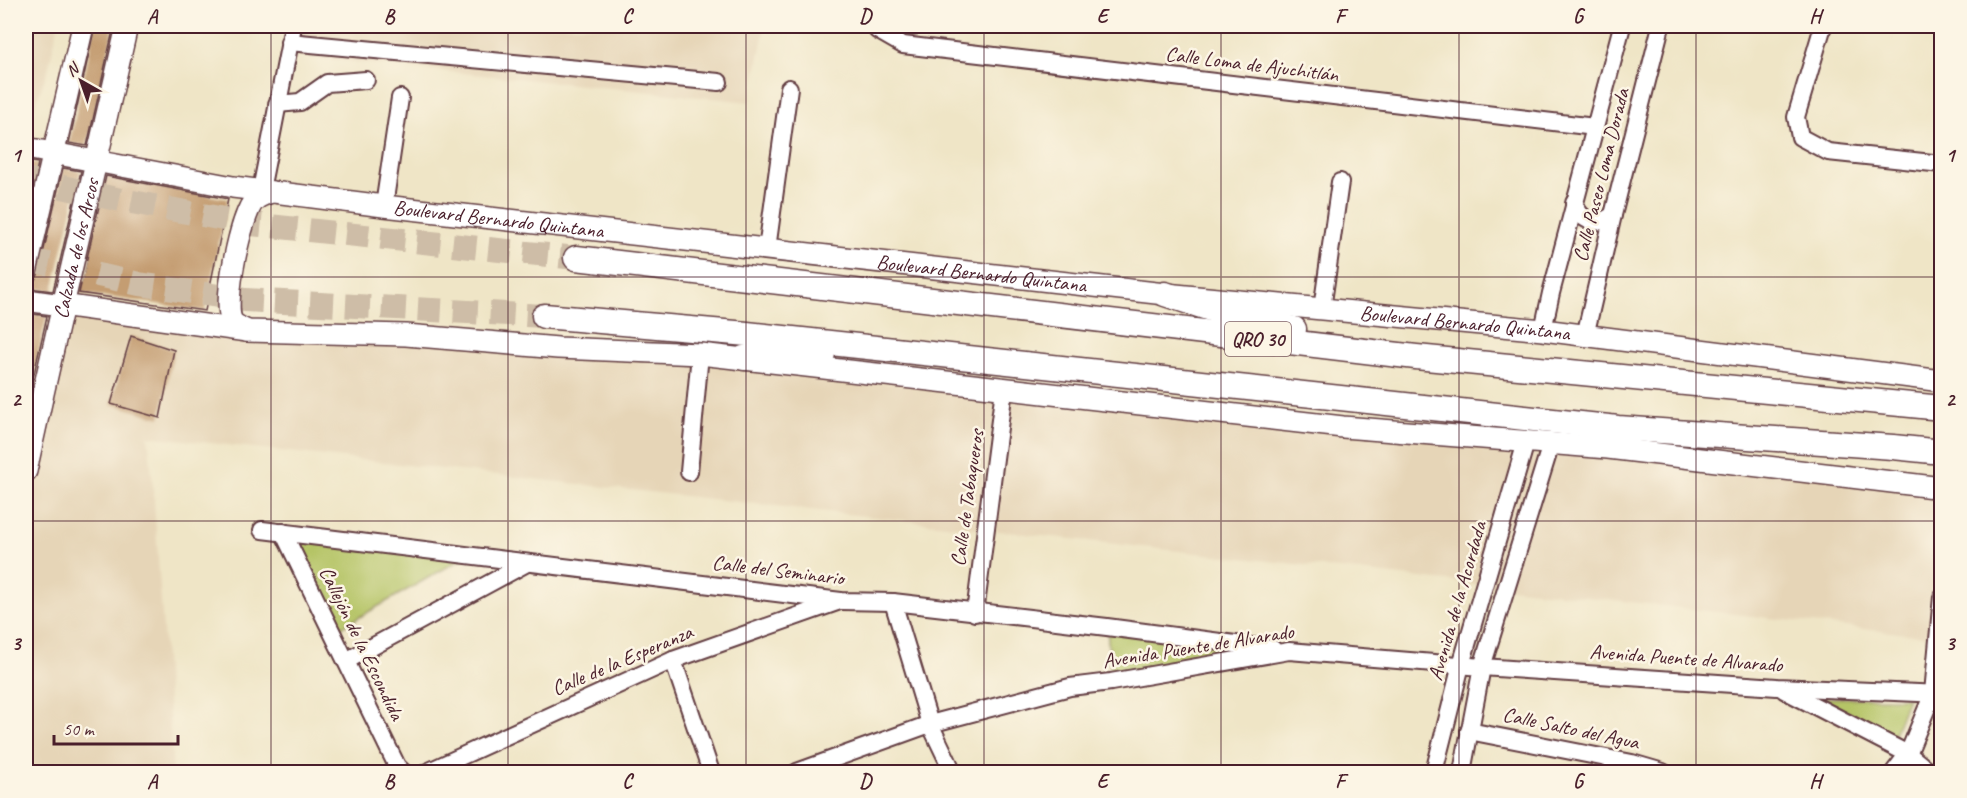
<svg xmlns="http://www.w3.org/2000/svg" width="1967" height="798" font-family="Caveat,sans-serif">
  <rect width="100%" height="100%" fill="#fcf5e5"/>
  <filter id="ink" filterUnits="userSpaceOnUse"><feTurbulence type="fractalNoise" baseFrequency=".0167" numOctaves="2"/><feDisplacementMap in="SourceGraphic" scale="12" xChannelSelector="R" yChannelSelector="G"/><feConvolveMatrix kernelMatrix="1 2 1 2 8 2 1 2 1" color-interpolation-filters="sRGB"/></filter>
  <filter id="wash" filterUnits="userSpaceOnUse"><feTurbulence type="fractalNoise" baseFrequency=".008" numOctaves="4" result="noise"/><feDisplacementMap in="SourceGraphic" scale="24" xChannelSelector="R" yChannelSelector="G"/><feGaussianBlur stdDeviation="1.35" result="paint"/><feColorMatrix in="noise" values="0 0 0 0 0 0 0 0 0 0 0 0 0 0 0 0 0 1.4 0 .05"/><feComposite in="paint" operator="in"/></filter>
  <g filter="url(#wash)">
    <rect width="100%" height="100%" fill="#efe5c6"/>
    <g fill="#e6d5b7">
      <polygon points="26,26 58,26 48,70 30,118 26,118"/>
      <polygon points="296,26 765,26 750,102 286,55"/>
      <polygon points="61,305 406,335 1941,488 1941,638 1528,590 148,436 153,487 173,772 26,772 26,471"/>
    </g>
    <g fill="#b5c466" stroke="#807248" stroke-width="1.5">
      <polygon points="283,532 470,554 330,634"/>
      <polygon points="1107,627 1289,651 1111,682"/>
      <polygon points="1821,698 1908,698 1893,737"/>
    </g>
    <g id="blocks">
      <g fill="#c49d72">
        <polygon points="95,26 114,26 87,146 69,143"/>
        <polygon points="26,161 38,163 26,218"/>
        <polygon points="63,168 81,171 53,291 29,288 38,275"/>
        <polygon points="106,176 228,199 205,311 79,293"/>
        <polygon points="26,313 47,316 30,391 26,391"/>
        <polygon points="131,336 174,350 160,418 111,404"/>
      </g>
    </g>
  </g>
  <g filter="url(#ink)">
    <use href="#blocks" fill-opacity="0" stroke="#633d42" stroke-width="1.5"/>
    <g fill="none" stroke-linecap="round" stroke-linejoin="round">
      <g stroke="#cebda7" stroke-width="24" stroke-dasharray="24 12" stroke-linecap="butt">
        <polyline points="26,179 116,199 251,224 576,258"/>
        <polyline points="26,259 139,284 245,300 544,316"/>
      </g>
      <defs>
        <g id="minor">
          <polyline points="875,26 877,30 903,45 1595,127"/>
          <polyline points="1823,26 1796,117 1800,137 1828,152 1942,164"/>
          <polyline points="289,42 719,82"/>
          <polyline points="277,104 300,102 327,83 366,80"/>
          <polyline points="261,190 293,26"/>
          <path d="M1574 203C1581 222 1597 227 1613 215"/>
          <polyline points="384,206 400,98"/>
          <polyline points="767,249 789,88"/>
          <polyline points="1322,309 1340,182"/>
          <polyline points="1543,330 1551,293 1622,26"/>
          <polyline points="1585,336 1613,215 1661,26"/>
          <polyline points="689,472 700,354"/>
          <polyline points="262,530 841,601 893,602 1107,627 1273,649"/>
          <polyline points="283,532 397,766 403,772"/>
          <polyline points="893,602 930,724 953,772"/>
          <polyline points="975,613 1004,389"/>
          <polyline points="673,660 711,772"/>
          <polyline points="346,661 527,563"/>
          <polyline points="1784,690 1908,754 1930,772"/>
          <polyline points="1469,731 1632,763 1663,772"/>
          <polyline points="427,772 673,660 837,602"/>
          <polyline points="797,772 930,724 1070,687 1111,682 1289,651 1482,667 1777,687 1942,694"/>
          <polyline points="1434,772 1461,665 1526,442"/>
          <polyline points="1462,772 1482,667 1551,444"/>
          <polyline points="1894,772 1908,754 1933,693 1942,597"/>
        </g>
        <g id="major">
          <path id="s1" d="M26 148 233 187 384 206 1165 294 1543 330 1942 381"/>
          <polyline points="26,272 83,26"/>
          <polyline points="26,300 247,331 406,335 558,348 700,354 1343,427 1608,448 1942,488"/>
          <path d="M247 331C242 328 234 325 232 321 222 306 241 212 255 200 259 196 266 194 271 192"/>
          <path id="s2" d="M26 471C58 322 94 174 127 26"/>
        </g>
        <g id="highway">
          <polyline points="576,258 1416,357 1942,408"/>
          <polyline points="1165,294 1223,313 1294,329"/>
          <polyline points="544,316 747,334 1618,428 1893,447 1942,452"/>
          <polyline points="744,358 823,354"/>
        </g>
      </defs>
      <use href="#minor" stroke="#633d42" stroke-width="20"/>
      <use href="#major" stroke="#633d42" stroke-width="24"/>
      <use href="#highway" stroke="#633d42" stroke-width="27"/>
      <use href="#minor" stroke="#fff" stroke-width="16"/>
      <use href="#major" stroke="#fff" stroke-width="21"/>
      <use href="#highway" stroke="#fff" stroke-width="24"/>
    </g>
  </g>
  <path fill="none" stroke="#4a1f2b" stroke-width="1.5" stroke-opacity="0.55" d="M271 26V772M508 26V772M746 26V772M984 26V772M1221 26V772M1459 26V772M1696 26V772M26 277H1942M26 521H1942"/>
  <g text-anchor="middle" stroke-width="5" stroke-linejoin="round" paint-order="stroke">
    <rect fill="#fcf5e5" stroke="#7f5f63" stroke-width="1.5" x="1225" y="322" width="66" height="34" rx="4.5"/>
    <g font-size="20" font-weight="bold" fill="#4a1f2b">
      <text x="1258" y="346">QRO 30</text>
    </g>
    <g font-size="21" fill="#4a1f2b" stroke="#fcf5e5">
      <text transform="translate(1252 64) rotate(7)" y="7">Calle Loma de Ajuchitlán</text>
      <text transform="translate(1601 175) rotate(-76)" y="7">Calle Paseo Loma Dorada</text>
      <text dy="7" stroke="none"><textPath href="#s1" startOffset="478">Boulevard Bernardo Quintana</textPath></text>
      <text dy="7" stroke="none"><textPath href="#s2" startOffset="228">Calzada de los Arcos</textPath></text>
      <text dy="7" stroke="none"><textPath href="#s1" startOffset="964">Boulevard Bernardo Quintana</textPath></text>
      <text dy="7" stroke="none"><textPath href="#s1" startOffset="1450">Boulevard Bernardo Quintana</textPath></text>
      <text transform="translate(967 498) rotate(-82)" y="7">Calle de Tabaqueros</text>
      <text transform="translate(778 570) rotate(7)" y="7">Calle del Seminario</text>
      <text transform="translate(1457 601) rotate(-74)" y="7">Avenida de la Acordada</text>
      <text transform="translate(362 643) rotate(64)" y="7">Callejón de la Escondida</text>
      <text transform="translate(1198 646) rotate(-9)" y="7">Avenida Puente de Alvarado</text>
      <text transform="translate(1686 658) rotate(4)" y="7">Avenida Puente de Alvarado</text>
      <text transform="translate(622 660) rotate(-23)" y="7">Calle de la Esperanza</text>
      <text transform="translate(1571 728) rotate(12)" y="7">Calle Salto del Agua</text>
    </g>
  </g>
  <rect width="1967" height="798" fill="none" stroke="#fcf5e5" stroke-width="66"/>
  <g transform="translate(81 81) rotate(320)" stroke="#fcf5e5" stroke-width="4.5" paint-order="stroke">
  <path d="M0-4.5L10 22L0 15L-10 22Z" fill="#4a1f2b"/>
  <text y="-9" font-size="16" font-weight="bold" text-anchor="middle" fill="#4a1f2b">N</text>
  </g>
  <path d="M54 735v9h124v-9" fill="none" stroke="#4a1f2b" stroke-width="3"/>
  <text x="63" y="735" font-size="18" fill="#4a1f2b" stroke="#fcf5e5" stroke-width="4.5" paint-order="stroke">50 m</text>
  <rect x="33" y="33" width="1901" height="732" fill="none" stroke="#4a1f2b" stroke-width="2"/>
  <g font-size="20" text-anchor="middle" font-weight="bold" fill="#4a1f2b">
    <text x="152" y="23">A</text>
    <text x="389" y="23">B</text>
    <text x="627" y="23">C</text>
    <text x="865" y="23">D</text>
    <text x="1102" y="23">E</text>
    <text x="1340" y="23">F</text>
    <text x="1578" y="23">G</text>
    <text x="1815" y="23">H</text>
    <text x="16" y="162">1</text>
    <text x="1950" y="162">1</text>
    <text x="16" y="406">2</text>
    <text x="1950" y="406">2</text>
    <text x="16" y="650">3</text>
    <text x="1950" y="650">3</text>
    <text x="152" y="788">A</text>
    <text x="389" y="788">B</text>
    <text x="627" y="788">C</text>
    <text x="865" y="788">D</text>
    <text x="1102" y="788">E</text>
    <text x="1340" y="788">F</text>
    <text x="1578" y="788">G</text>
    <text x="1815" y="788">H</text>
  </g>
</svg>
